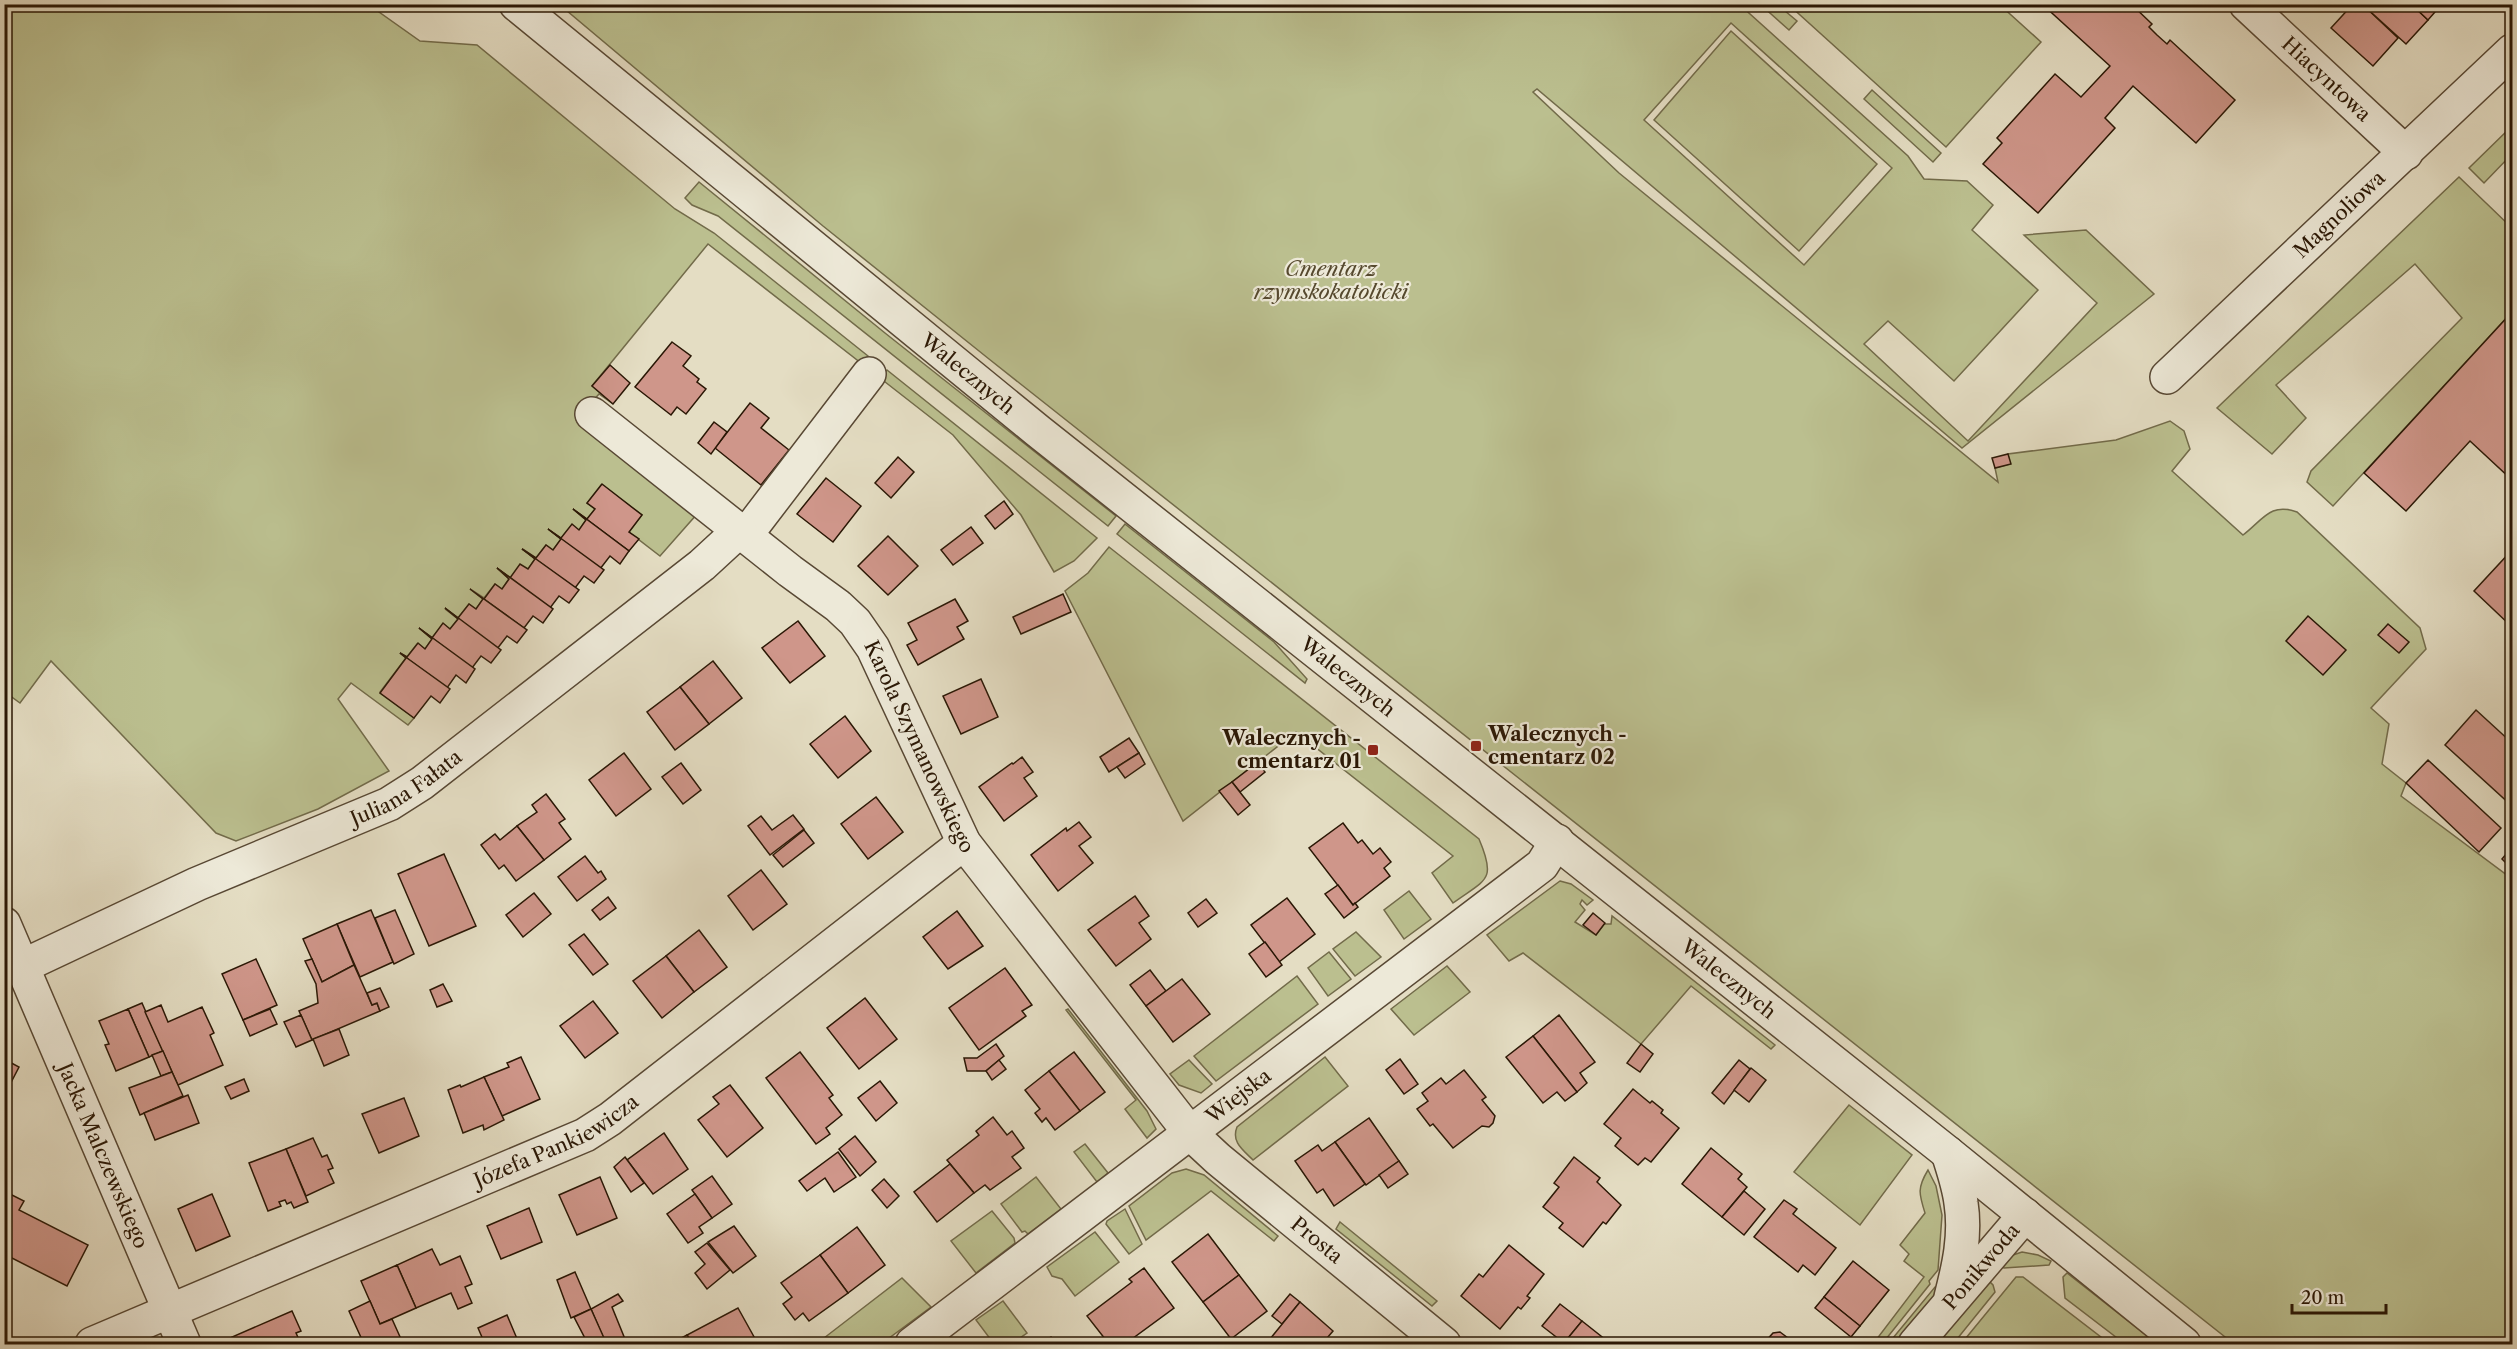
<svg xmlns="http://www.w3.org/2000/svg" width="2517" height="1349" font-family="'Libre Caslon Text',serif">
  <rect width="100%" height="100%" fill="#e4ddc3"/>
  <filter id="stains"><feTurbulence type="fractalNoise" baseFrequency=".00333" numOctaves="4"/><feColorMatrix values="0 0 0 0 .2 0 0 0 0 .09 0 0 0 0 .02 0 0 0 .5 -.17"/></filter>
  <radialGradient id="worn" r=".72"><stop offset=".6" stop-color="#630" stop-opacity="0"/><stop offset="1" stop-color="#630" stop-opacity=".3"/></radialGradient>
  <g fill="#bbbf8f" stroke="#726b4a" stroke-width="1.5" fill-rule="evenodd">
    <polygon points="4,5 369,5 420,41 477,45 675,209 714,233 868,356 861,363 708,244 592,386 613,404 599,394 576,420 697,514 660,556 629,532 642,515 601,485 587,503 595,509 587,519 573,509 586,520 579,530 561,538 548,529 561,539 553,550 546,545 536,558 523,549 535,559 528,569 510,578 497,568 509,579 502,589 495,584 484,598 470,589 483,599 476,609 469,604 458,618 445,609 458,619 450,629 443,624 432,638 419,628 432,639 425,649 417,644 407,657 400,653 406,658 380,692 414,718 408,725 351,683 338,699 389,771 318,809 236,841 216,833 51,661 20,703 5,692"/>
    <path d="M560 5H1740L1908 156 1924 179 1967 181 1993 205 1972 230 2038 290 1954 381 1888 321 1864 344 1968 441 2097 303 2024 235 2086 230 2154 294 1962 448 1537 89 1533 92 1619 173 1998 482 1995 468 2010 464 2008 454 2116 440 2170 421 2184 431 2190 449 2172 471 2243 535C2263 520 2270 502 2297 512L2420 628 2426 649 2371 708 2389 724 2382 764 2406 783 2401 796 2512 879V1344H2234L989 359 823 226ZM1731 23 1892 168 1804 265 1644 120Z"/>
    <polygon points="1761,5 1778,5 1797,21 1789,30"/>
    <polygon points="1789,5 2000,5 2041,42 1946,147"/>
    <polygon points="1731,31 1877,164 1799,251 1654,120"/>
    <polygon points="1872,90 1941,153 1933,162 1864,99"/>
    <polygon points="2512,126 2512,154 2484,183 2469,168"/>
    <polygon points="2459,177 2512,228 2512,312 2333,506 2307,482 2311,471 2462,318 2415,264 2276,385 2306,418 2272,454 2217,408"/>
    <polygon points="699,182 885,333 1116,516 1108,526 718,216 692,205 685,198"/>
    <polygon points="887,370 1097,538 1074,561 1054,572 1021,515 953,435 880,378"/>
    <polygon points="1125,524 1274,642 1307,679 1305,683 1117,534"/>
    <path d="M1109 547 1479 839C1497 881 1486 879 1453 903L1432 873 1453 856 1296 732 1183 821 1065 591 1088 573Z"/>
    <polygon points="1560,881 1571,884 1593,900 1587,905 1582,900 1580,904 1585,910 1575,922 1596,935 1604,924 1611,924 1612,916 1775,1045 1771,1049 1691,986 1641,1044 1523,953 1509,961 1487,935"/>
    <polygon points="1409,891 1431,919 1404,939 1384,910"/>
    <polygon points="1356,932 1381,957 1355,976 1333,949"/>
    <polygon points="1329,952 1351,979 1328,996 1308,968"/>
    <polygon points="1447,966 1470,992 1414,1035 1391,1009"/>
    <polygon points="1297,976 1318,1004 1216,1081 1194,1056"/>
    <polygon points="1068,1009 1147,1111 1156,1129 1147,1138 1125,1109 1136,1100 1066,1010"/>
    <path d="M1325 1057 1348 1086 1253 1160C1243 1150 1231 1142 1237 1127Z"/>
    <polygon points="1189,1060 1212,1084 1201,1093 1179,1085 1170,1074"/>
    <polygon points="1849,1105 1912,1155 1860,1225 1794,1172"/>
    <polygon points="1085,1144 1108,1173 1097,1182 1074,1152"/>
    <polygon points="1186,1169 1204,1175 1278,1236 1274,1241 1211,1191 1146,1240 1129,1206 1172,1173"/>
    <path d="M1928 1170 1936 1186 1942 1215 1938 1270 1929 1281 1930 1284 1882 1344 1876 1340 1924 1277 1904 1261 1909 1254 1900 1245 1925 1213C1919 1194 1917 1188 1928 1170Z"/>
    <polygon points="1036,1177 1061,1209 1028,1234 1025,1231 1022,1232 1001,1204"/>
    <polygon points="1125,1209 1142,1244 1129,1254 1106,1224 1107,1221"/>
    <polygon points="992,1211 1014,1238 1015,1243 976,1273 951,1241"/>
    <polygon points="1340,1222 1437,1301 1432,1306 1336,1229"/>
    <polygon points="1095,1232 1119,1262 1075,1296 1062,1279 1052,1276 1047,1267"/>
    <polygon points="2022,1252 2038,1255 2051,1261 2049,1265 2004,1268 1999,1265 2013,1255"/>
    <polygon points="2067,1273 2156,1343 2156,1344 2125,1344 2065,1298 2063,1277"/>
    <polygon points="2016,1277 2023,1277 2110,1344 1961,1344"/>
    <polygon points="902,1278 931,1307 881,1344 829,1344 824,1338"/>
    <polygon points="1988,1280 1993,1285 1995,1292 1953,1344 1942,1344 1939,1340"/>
    <polygon points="1935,1287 1938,1288 1939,1294 1897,1344 1888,1344"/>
    <polygon points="1003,1301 1027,1333 1011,1344 994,1344 976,1320"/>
  </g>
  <g fill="#cf968a" stroke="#2a1705" stroke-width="1.5">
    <polygon points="2042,4 2131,4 2152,24 2149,27 2157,35 2167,44 2170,40 2235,100 2196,143 2133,86 2105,118 2115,128 2038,213 1983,164 2002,143 1997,138 2055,74 2081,97 2110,66"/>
    <polygon points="2353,4 2362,4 2398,38 2373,66 2331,28"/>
    <polygon points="2362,4 2411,4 2428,20 2406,44"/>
    <polygon points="2411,4 2442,4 2428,20"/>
    <polygon points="2512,312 2512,480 2470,441 2406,511 2364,473"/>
    <polygon points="672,342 691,356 683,366 699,379 697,382 706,389 686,414 677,407 671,415 635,387"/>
    <polygon points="610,365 630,383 613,404 592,386"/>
    <polygon points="750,403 769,418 761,428 789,450 761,485 715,448"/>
    <polygon points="714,422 727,432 711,454 698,443"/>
    <polygon points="2008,454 2011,464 1995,468 1992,458"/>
    <polygon points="898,457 914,472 891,498 875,483"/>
    <polygon points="826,478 861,506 833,542 797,514"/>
    <polygon points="602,484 642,515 629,532 639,539 629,551 573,509 587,519 595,509 587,503"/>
    <polygon points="1004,501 1013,514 995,529 985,516"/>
    <polygon points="573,509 629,551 620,564 610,556 600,569 548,529 561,538 572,524 579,530 586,520"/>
    <polygon points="971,527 983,543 953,565 941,550"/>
    <polygon points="548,529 604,570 594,583 584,576 575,588 522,549 536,558 546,545 553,550 561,539"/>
    <polygon points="888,536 918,566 888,595 858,566"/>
    <polygon points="522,549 579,590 569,603 559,596 550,608 497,568 510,578 520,564 528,569 535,559"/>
    <polygon points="2512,550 2512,627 2474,591"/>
    <polygon points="497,568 553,609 543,623 533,616 524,628 484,599 495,584 502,589 509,579"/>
    <polygon points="470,589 527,630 517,643 507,636 497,649 445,608 458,618 469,604 476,609 483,599"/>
    <polygon points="1063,594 1071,612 1021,634 1013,617"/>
    <polygon points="955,599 968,621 957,627 964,639 918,665 907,645 917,640 908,623"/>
    <polygon points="445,608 501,650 491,663 481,656 472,668 419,628 432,638 443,623 450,629 458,619"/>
    <polygon points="2308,616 2346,650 2323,675 2286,641"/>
    <polygon points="798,621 825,656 790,683 762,648"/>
    <polygon points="2388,624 2409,642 2399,653 2378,635"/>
    <polygon points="419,628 475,669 466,683 456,675 447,688 400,653 407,657 418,643 425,649 432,639"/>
    <polygon points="400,653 450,689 440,703 431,696 414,718 380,693 406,658"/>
    <polygon points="713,661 742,698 709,724 680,687"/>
    <polygon points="981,679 998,717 961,734 943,696"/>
    <polygon points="680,687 709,724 675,750 647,712"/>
    <polygon points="2476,710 2512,743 2512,806 2445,745"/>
    <polygon points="845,716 871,751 838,778 810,744"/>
    <polygon points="1129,738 1139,753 1109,772 1100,757"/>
    <polygon points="624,753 651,789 616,816 589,780"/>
    <polygon points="1139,753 1145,764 1125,778 1117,767"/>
    <polygon points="1022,757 1033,772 1024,778 1037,796 1004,821 979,787 1012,763 1013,764"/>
    <polygon points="2428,760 2501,828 2479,852 2406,783"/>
    <polygon points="1258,762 1265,772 1240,792 1232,782"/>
    <polygon points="681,763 701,790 683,804 662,777"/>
    <polygon points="1232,782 1250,805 1238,815 1219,791"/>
    <polygon points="546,794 565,819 559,823 571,839 544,860 517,826 537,812 532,805"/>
    <polygon points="876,797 903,832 868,859 841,824"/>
    <polygon points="793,815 804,829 770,855 748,826 761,816 772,830"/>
    <polygon points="1079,822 1091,837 1079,846 1093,863 1058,891 1031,855 1066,828 1067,831"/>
    <polygon points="1343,823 1358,843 1362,840 1373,854 1380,848 1391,862 1384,868 1390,876 1353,905 1309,848"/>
    <polygon points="517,826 544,860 516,881 504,865 499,869 481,845 495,834 500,840"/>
    <polygon points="804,830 814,843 783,867 773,855"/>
    <polygon points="2512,847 2512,869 2502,859"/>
    <polygon points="444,854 476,926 429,946 398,874"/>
    <polygon points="585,856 598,873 601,871 606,879 577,901 558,877"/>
    <polygon points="761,870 787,904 753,930 728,896"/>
    <polygon points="1338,885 1353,905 1355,903 1358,907 1344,918 1325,894"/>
    <polygon points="534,893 551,914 523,937 506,915"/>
    <polygon points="1135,896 1149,916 1139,923 1151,939 1116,966 1088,930"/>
    <polygon points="608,897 616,908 600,920 592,910"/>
    <polygon points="1287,898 1315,934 1279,962 1251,925"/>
    <polygon points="1206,899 1217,913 1198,927 1188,913"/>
    <polygon points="371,910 393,962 360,977 337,924"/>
    <polygon points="395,910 414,954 394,964 375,918"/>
    <polygon points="957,911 983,946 948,969 923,937"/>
    <polygon points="1593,913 1605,923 1596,935 1583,925"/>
    <polygon points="337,924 354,965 322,982 303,939"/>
    <polygon points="699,930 727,967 694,992 666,956"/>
    <polygon points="584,934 608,964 593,975 569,945"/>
    <polygon points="1265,942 1282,965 1266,977 1249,954"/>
    <polygon points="666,956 694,992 662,1018 633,981"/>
    <polygon points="256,959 277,1005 243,1020 222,974"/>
    <polygon points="312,959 322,982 354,965 372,1005 377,1003 380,1011 312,1040 299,1011 318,1003 316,984 305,961"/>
    <polygon points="1005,968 1032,1005 1022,1011 1026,1016 979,1050 949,1008"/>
    <polygon points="1150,970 1166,991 1146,1006 1130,985"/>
    <polygon points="1182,979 1210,1014 1173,1042 1146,1006"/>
    <polygon points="443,984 452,1001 437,1007 430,990"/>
    <polygon points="380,988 389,1007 380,1011 377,1003 372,1005 367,993"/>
    <polygon points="865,998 897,1039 859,1069 827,1028"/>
    <polygon points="593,1001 618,1033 585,1058 560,1026"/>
    <polygon points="142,1003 163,1051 149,1057 128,1009"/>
    <polygon points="161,1005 168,1022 202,1007 214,1033 210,1035 223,1065 178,1085 145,1012"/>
    <polygon points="128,1009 149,1057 116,1071 105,1045 109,1044 99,1021"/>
    <polygon points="270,1009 277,1024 250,1036 243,1020"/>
    <polygon points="301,1015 312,1040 296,1047 284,1022"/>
    <polygon points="1559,1015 1595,1062 1580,1073 1587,1083 1577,1092 1533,1036"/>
    <polygon points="339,1029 349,1055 324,1066 313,1039"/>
    <polygon points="1533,1036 1577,1092 1565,1101 1557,1092 1543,1103 1506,1057"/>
    <polygon points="996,1044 1004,1056 999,1060 986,1071 967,1071 964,1058 977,1058"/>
    <polygon points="1641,1044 1653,1054 1640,1072 1627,1063"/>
    <polygon points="163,1051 172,1072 161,1076 152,1055"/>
    <polygon points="800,1052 833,1095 829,1098 842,1115 826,1128 830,1134 816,1144 766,1078"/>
    <polygon points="1074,1052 1105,1092 1080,1111 1049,1071"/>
    <polygon points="521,1057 540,1099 502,1116 484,1077 509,1067 507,1063"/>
    <polygon points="4,1059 19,1067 4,1096"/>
    <polygon points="1400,1059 1418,1084 1404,1094 1386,1070"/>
    <polygon points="999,1060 1006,1069 992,1080 986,1071"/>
    <polygon points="1739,1060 1750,1069 1724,1104 1712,1093"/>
    <polygon points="1751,1068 1766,1080 1749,1102 1734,1090"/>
    <polygon points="1464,1070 1486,1097 1482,1100 1495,1116 1493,1123 1489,1127 1482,1126 1453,1148 1433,1124 1430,1126 1417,1109 1428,1101 1422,1093 1441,1078 1446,1084"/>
    <polygon points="1049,1071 1080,1111 1055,1130 1046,1118 1042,1122 1035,1113 1040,1109 1025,1090"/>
    <polygon points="172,1072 183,1096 140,1115 129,1088"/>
    <polygon points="484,1077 504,1120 484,1130 483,1125 463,1133 448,1090 460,1085 461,1087"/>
    <polygon points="244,1079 249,1091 231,1099 225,1087"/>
    <polygon points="880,1081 897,1103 876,1121 858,1098"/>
    <polygon points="730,1085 763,1128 727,1157 698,1120 719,1104 713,1097"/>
    <polygon points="1633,1089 1650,1103 1652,1101 1663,1110 1661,1113 1679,1128 1651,1162 1645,1158 1638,1165 1615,1146 1621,1138 1604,1124"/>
    <polygon points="188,1095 199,1123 155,1140 144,1113"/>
    <polygon points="404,1098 419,1136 379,1153 362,1114"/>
    <polygon points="993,1117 1007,1135 1012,1131 1024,1148 1012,1157 1021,1168 990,1190 985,1185 974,1193 947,1160 979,1135 976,1131"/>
    <polygon points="1369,1118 1399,1161 1366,1185 1335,1142"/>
    <polygon points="664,1133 688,1169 653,1194 627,1160"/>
    <polygon points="855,1136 876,1162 860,1176 839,1149"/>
    <polygon points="313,1138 322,1157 327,1155 333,1168 328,1170 334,1183 306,1196 286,1149"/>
    <polygon points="1335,1142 1365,1184 1334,1206 1323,1189 1317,1193 1295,1161 1318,1145 1322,1151"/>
    <polygon points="1711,1148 1742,1174 1738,1179 1747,1187 1722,1217 1682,1184"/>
    <polygon points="286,1149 308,1202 294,1208 291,1202 287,1204 285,1200 279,1202 281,1206 268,1211 249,1163"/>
    <polygon points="838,1152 856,1177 834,1192 825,1178 807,1191 799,1181"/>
    <polygon points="625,1157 644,1183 631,1192 614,1167"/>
    <polygon points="1574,1157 1600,1178 1597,1182 1621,1205 1606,1224 1603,1222 1583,1247 1559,1228 1563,1223 1543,1207 1559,1187 1554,1183"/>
    <polygon points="1399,1161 1408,1174 1388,1188 1379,1175"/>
    <polygon points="950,1164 974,1193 937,1222 914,1192"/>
    <polygon points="712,1176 732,1204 712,1218 692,1190"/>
    <polygon points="600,1177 617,1218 577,1235 559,1195"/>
    <polygon points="884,1179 899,1196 887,1208 872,1190"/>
    <polygon points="4,1191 24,1201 19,1210 88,1245 67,1286 4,1254"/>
    <polygon points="1744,1191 1765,1209 1744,1235 1722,1217"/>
    <polygon points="212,1194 230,1236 196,1251 178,1209"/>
    <polygon points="695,1194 712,1218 699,1227 703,1233 688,1243 667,1214"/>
    <polygon points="1784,1200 1797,1209 1793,1214 1836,1248 1815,1275 1803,1265 1798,1272 1754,1237"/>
    <polygon points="529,1208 542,1242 501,1259 487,1226"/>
    <polygon points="734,1226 756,1256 733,1273 708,1242"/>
    <polygon points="857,1227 885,1265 848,1293 820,1255"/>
    <polygon points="1208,1234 1239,1275 1203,1302 1172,1262"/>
    <polygon points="707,1243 730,1270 707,1289 695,1273 705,1264 695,1252"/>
    <polygon points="1509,1245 1544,1274 1527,1296 1530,1298 1521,1309 1518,1307 1500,1329 1461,1296 1479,1274 1483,1277"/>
    <polygon points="432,1249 440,1265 460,1256 472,1284 465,1287 472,1303 458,1309 451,1293 416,1308 397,1265"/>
    <polygon points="820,1255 848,1293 809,1321 803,1313 795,1320 783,1304 792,1297 781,1283"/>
    <polygon points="1853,1261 1889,1290 1860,1326 1824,1297"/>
    <polygon points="397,1265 416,1308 380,1324 361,1281"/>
    <polygon points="1144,1268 1174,1308 1125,1344 1109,1344 1087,1316 1132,1282 1129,1279"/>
    <polygon points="575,1272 591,1309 571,1318 557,1280"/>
    <polygon points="1239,1275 1267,1311 1231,1339 1203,1302"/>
    <polygon points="618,1294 623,1301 612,1307 627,1344 606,1344 591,1309"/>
    <polygon points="1290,1294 1300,1302 1282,1324 1272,1316"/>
    <polygon points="1824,1297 1860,1326 1851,1337 1815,1308"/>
    <polygon points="370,1301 380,1324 392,1319 401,1339 388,1344 364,1344 349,1311"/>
    <polygon points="1300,1302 1333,1331 1322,1344 1266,1344"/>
    <polygon points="1560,1304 1582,1321 1564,1343 1542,1326"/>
    <polygon points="738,1308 758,1344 693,1344 687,1335"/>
    <polygon points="591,1309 604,1338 606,1344 588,1344 574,1317"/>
    <polygon points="292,1311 301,1331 296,1333 301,1344 236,1344 232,1337"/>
    <polygon points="507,1315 518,1341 511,1344 485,1344 478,1328"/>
    <polygon points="1582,1321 1611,1344 1563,1344"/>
    <polygon points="1780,1332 1796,1344 1763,1344 1773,1333"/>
    <polygon points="687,1335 693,1344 670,1344"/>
    <polygon points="1051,1337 1056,1344 1040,1344"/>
  </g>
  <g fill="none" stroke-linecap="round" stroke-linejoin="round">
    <defs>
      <g id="minor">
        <path id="s1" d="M516 4 1038 431 1948 1153 2184 1344"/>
        <path id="s2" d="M2246 4 2406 153"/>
        <path id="s3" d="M2167 377 2512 51"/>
        <path id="s4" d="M592 414 790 571 838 606 855 622 873 648 964 843 1190 1133 1218 1159 1444 1344"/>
        <polyline points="755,523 869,374"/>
        <path id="s5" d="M4 924 184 1344"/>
        <path id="s6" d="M23 966 197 884 389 804 422 783 702 565 740 530"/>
        <path d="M1948 1153C1953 1169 1959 1186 1961 1203 1966 1235 1959 1266 1951 1297"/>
        <path id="s7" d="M92 1344 585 1135 610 1119 964 843"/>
        <path id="s8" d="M912 1344 1542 865 1557 841"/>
        <path id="s9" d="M1915 1344 2025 1215"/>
      </g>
    </defs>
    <use href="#minor" stroke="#584834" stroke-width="36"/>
    <use href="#minor" stroke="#ede9d8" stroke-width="33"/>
  </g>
  <g fill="#8f2418" stroke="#ede9d8" stroke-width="2">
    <rect x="1470" y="740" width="12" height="12" rx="3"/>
    <rect x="1367" y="744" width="12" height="12" rx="3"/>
  </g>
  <g text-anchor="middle" stroke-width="4.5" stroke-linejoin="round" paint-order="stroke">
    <g font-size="20" fill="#2a1705" stroke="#ede9d8">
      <text dy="7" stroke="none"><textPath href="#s2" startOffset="110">Hiacyntowa</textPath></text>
      <text dy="7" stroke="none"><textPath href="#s3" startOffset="237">Magnoliowa</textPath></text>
      <text dy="7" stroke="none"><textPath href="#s1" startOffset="584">Walecznych</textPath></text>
      <text dy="7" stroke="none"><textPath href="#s1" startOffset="1070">Walecznych</textPath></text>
      <text dy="7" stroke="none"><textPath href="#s4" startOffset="476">Karola Szymanowskiego</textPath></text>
      <text dy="7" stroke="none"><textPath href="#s6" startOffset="423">Juliana Fałata</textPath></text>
      <text dy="7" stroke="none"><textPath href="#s1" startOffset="1556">Walecznych</textPath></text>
      <text dy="7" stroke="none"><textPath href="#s8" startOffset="410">Wiejska</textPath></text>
      <text dy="7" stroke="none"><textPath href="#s7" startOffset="507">Józefa Pankiewicza</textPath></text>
      <text dy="7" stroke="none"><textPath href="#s5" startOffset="252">Jacka Malczewskiego</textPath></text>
      <text dy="7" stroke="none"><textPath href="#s4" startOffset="1116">Prosta</textPath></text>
      <text dy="7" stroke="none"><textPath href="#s9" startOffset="102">Ponikwoda</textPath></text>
    </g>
    <g font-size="20" font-style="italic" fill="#56492e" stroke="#ede9d8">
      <text x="1331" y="276">Cmentarz<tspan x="1331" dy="23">rzymskokatolicki</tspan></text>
    </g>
    <g font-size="20" font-weight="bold" fill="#2a1705" stroke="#ede9d8" text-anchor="start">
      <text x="1488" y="741">Walecznych -<tspan x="1488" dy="23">cmentarz 02</tspan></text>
      <text x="1361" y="745" text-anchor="end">Walecznych -<tspan x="1361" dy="23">cmentarz 01</tspan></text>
    </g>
  </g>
  <rect width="2517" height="1349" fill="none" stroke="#e4ddc3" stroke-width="24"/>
  <rect x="6" y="6" width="2505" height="1337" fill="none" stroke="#2a1705" stroke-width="3"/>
  <rect x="12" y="12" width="2493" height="1325" fill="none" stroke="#2a1705" stroke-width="1.5"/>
  <path d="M2292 1304v9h94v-9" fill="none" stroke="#2a1705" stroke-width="3"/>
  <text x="2301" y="1304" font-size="18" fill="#2a1705" stroke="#ede9d8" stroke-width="4.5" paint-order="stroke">20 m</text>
  <rect width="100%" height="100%" filter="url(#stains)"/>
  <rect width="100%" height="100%" fill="url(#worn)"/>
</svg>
